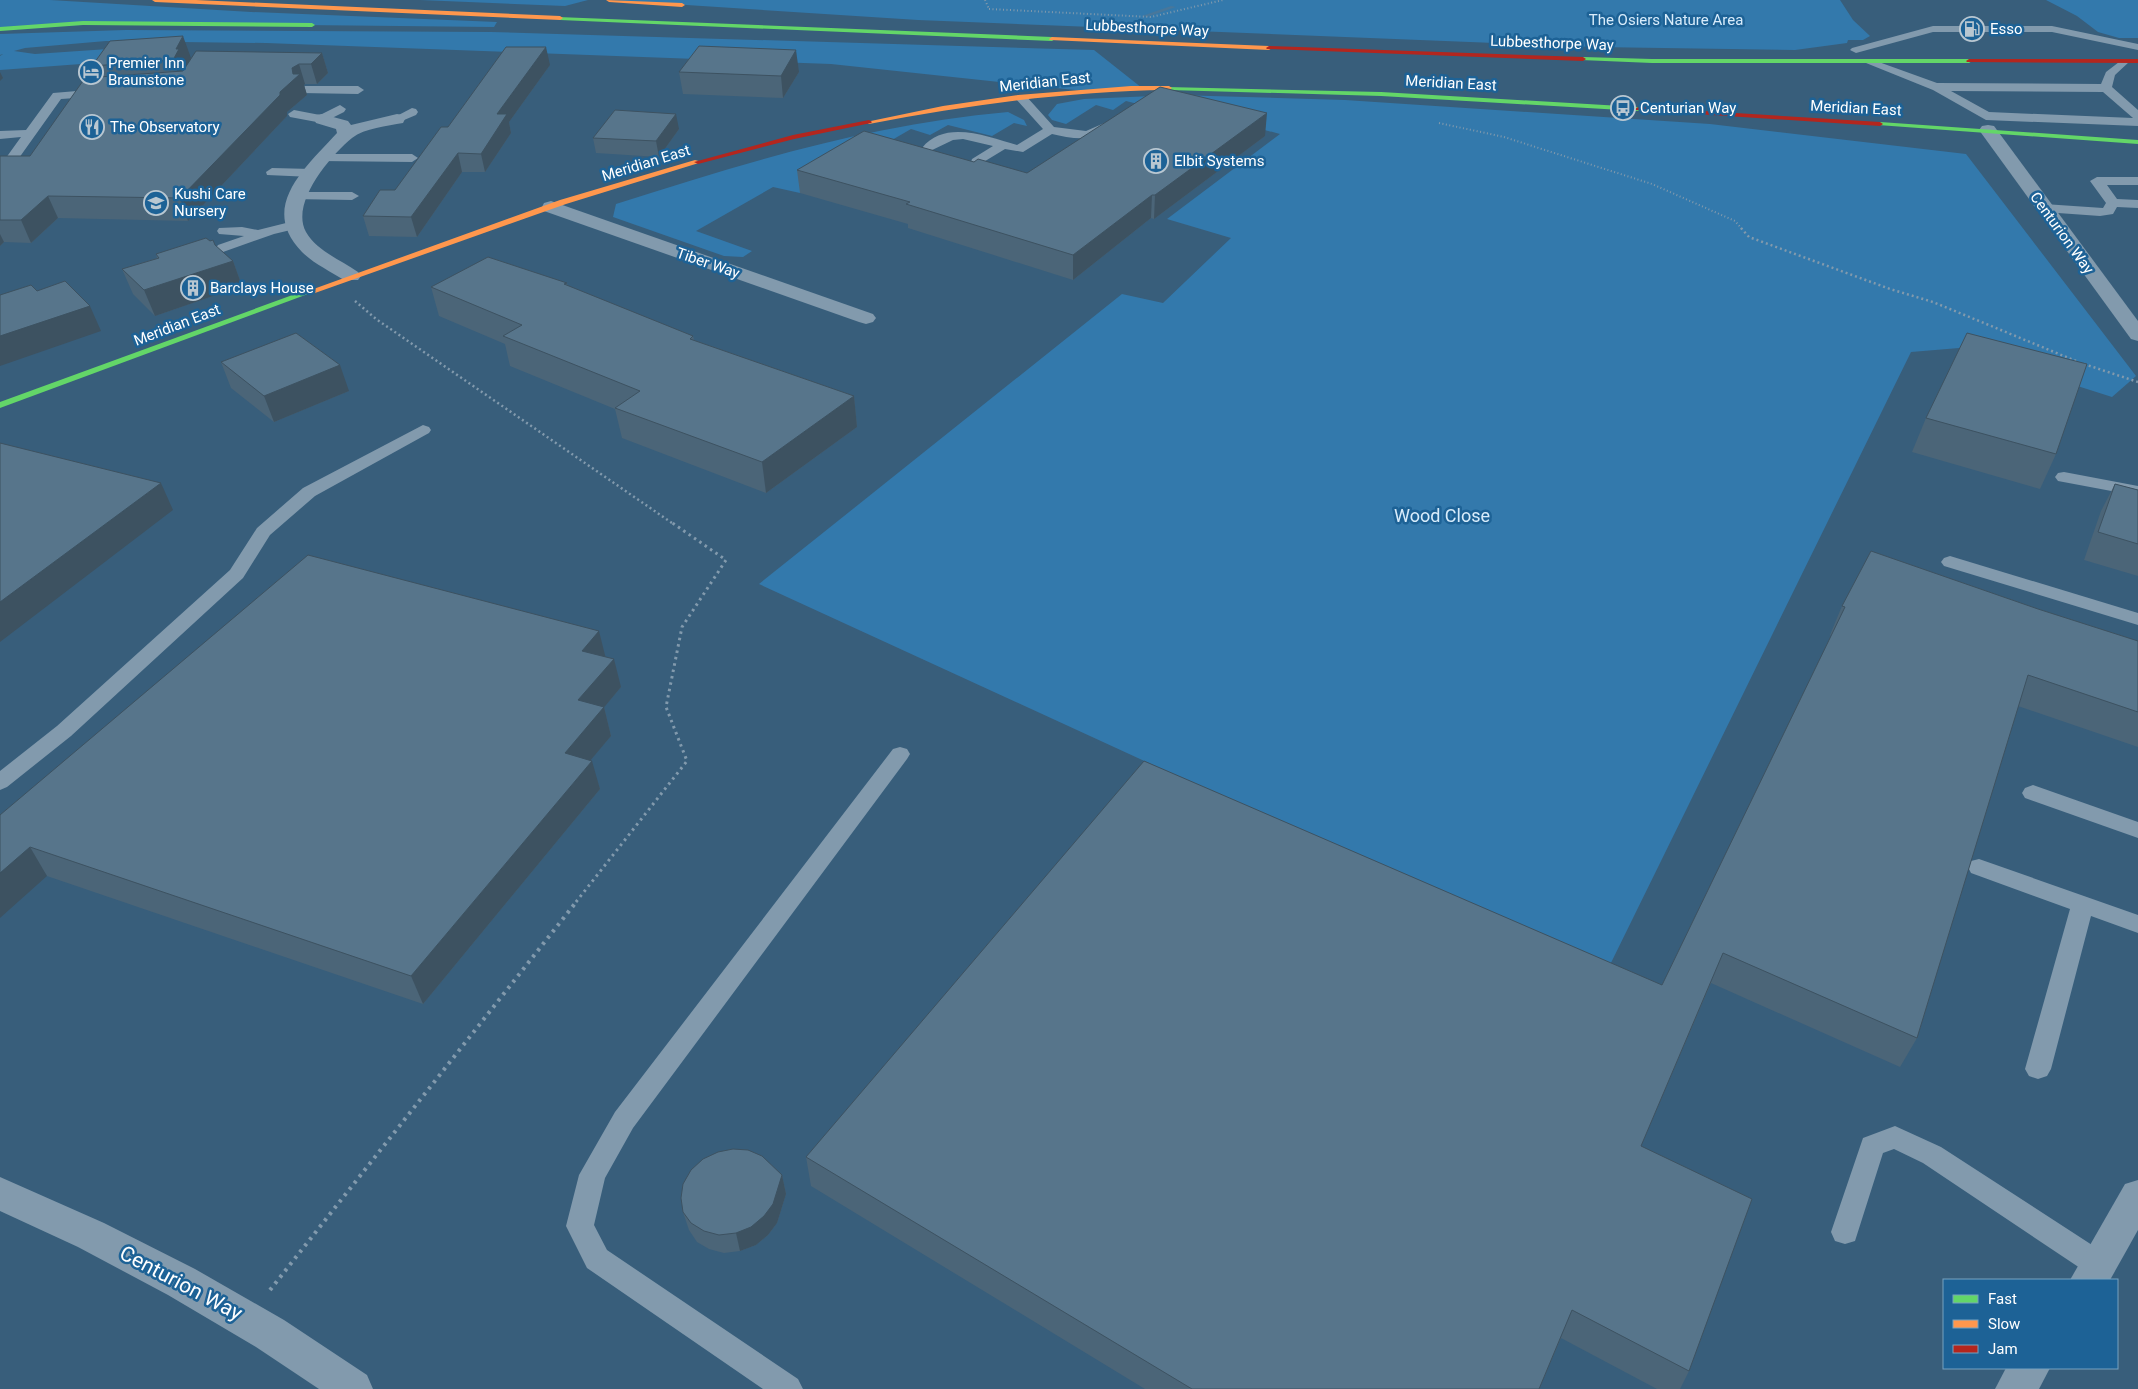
<svg xmlns="http://www.w3.org/2000/svg" width="2138" height="1389" font-family="Roboto,sans-serif">
  <rect width="100%" height="100%" fill="#385e7b"/>
  <g fill="#3379ac">
    <polygon points="0,0 50,0 251,12 497,22 494,27 121,23 0,29"/>
    <polygon points="420,0 588,0 565,6"/>
    <polygon points="609,0 1840,0 1853,20 1870,36 1863,40 1848,40 1847,43 1795,50 1596,47 918,20"/>
    <polygon points="2046,0 2138,0 2138,38 2119,38 2098,32 2077,16"/>
    <polygon points="126,30 491,32 1094,50 1142,88 1094,92 831,64 266,43 106,41 25,48 14,51 35,54 123,48 176,57 0,70 0,56 3,54 0,55 0,34"/>
    <polygon points="1176,95 1345,100 1710,124 1966,154 2136,376 2112,397 1959,348 1911,352 1606,973 759,584 1122,294 1163,303 1231,238 1167,219 1280,134 1155,101 1146,106 1126,101 1113,110 1096,105 1066,124 1052,120 1048,115 1057,104 1084,99"/>
    <path d="M1008 112 1024 120 1027 126 1014 123 992 136 948 125 930 135 911 129 800 193 773 187 696 231 752 251 743 257 724 256 613 217 616 204C747 162 871 124 1008 112Z"/>
  </g>
  <g fill="none" stroke-linecap="round" stroke-linejoin="round">
    <polygon fill="#48779b" fill-rule="evenodd" points="1171,6 1176,7 1147,17 1142,16"/>
    <g stroke="#829aad" stroke-width="2" stroke-dasharray="1 2.5" stroke-linecap="butt">
      <polyline points="985,0 989,9"/>
      <polyline points="989,9 1151,17 1223,0"/>
      <polyline points="1439,123 1504,137 1652,184 1735,221 1742,229"/>
    </g>
    <g stroke="#829aad" stroke-width="2.5" stroke-dasharray="2 3" stroke-linecap="butt">
      <polyline points="1741,228 1749,237 1890,289 1933,302 2076,361"/>
      <polyline points="355,301 376,319 672,523"/>
      <polyline points="2084,364 2138,382"/>
    </g>
    <polyline stroke="#829aad" stroke-width="3" stroke-dasharray="2.5 4" stroke-linecap="butt" points="576,902 687,761 666,707 682,627 726,560 671,522"/>
    <polyline stroke="#829aad" stroke-width="4" stroke-dasharray="3 5" stroke-linecap="butt" points="270,1290 577,901"/>
    <g fill="#829aad" fill-rule="evenodd">
      <polygon points="1933,26 2052,26 2138,44 2138,50 2052,32 1933,32 1856,53 1850,50 1852,48"/>
      <path d="M2123 59 2129 62 2115 75 2112 87 2138 110V126L1986 120 1933 90 1866 63 1868 61H1876L1937 83 2101 84 2106 72ZM1951 91 2103 92 2133 118 1989 112Z"/>
      <polygon points="305,86 358,86 364,90 358,94 301,93 299,90"/>
      <polygon points="101,89 107,93 105,96 61,99 14,165 4,165 3,162 21,137 0,139 0,131 26,130 53,93"/>
      <path d="M1022 95 1026 96 1054 127 1086 131 1109 121 1115 125C1100 143 1072 139 1052 134L1023 152 1005 149 977 166 971 162 972 159 993 146 963 139 953 140 928 152 922 148C945 119 988 137 1017 145L1043 129 1016 99Z"/>
      <polygon points="340,105 346,109 344,112 322,123 290,117 288,114 294,110 320,115"/>
      <polygon points="412,108 416,109 418,112 416,115 397,123 391,119"/>
      <polygon points="325,154 412,154 418,158 412,162 320,161 319,158"/>
      <polygon points="272,168 312,169 318,173 312,177 267,175 266,172"/>
      <polygon points="2097,177 2138,177 2138,185 2107,185 2117,199 2138,200 2138,208 2117,207 2113,214 2100,216 2044,212 2037,208 2044,204 2103,208 2106,203 2090,181"/>
      <polygon points="296,192 352,192 359,196 352,200 291,199 289,196"/>
      <polygon points="294,221 301,225 299,228 274,234 223,252 216,248 218,245 244,236 219,234 217,231 219,228 242,227 258,230"/>
      <polygon points="423,425 429,427 431,430 429,433 315,496 270,535 243,578 71,736 7,787 0,790 0,771 57,726 230,570 257,528 303,488"/>
      <polygon points="2064,472 2138,486 2138,496 2058,481 2055,477 2058,473"/>
      <polygon points="1950,556 2138,613 2138,625 1944,566 1941,562 1944,558"/>
      <polygon points="900,747 907,749 910,754 907,759 633,1128 605,1178 594,1225 607,1250 798,1379 803,1389 763,1389 587,1268 566,1226 579,1175 615,1112 893,749"/>
      <polygon points="2033,785 2138,822 2138,838 2025,798 2022,793 2025,788"/>
      <polygon points="1979,859 2138,915 2138,933 2091,916 2051,1069 2047,1076 2038,1079 2029,1076 2025,1069 2070,909 1971,873 1968,867 1971,861"/>
      <polygon points="1895,1126 1941,1147 2109,1256 2113,1265 2109,1274 2099,1278 2089,1274 1923,1163 1894,1149 1883,1153 1855,1241 1845,1244 1835,1241 1831,1232 1863,1138"/>
    </g>
    <g fill="#829aad" fill-rule="evenodd">
      <path d="M322 114 348 121 351 125 397 114 403 115 405 119 403 123C387 126 365 128 352 138 330 156 290 203 306 232 317 251 341 260 358 272L361 276 358 280H344C330 271 314 264 302 252 258 207 306 167 337 133L336 129 316 123 314 119 316 115Z"/>
      <polygon points="1988,125 1994,126 2138,321 2138,341 2131,339 1979,130 1982,126"/>
      <polygon points="551,201 873,314 876,318 873,322 866,324 859,322 544,211 542,207 544,203"/>
      <polygon points="0,1177 104,1223 195,1269 284,1320 367,1375 373,1389 319,1389 256,1347 168,1295 78,1247 0,1211"/>
      <polygon points="2138,1180 2138,1230 2110,1280 2070,1280 2125,1184"/>
      <polygon points="2006,1368 2050,1368 2039,1389 1995,1389"/>
    </g>
    <g fill="#63d668" fill-rule="evenodd">
      <polygon points="558,17 1052,37 1055,39 1052,41 560,20 558,19"/>
      <polygon points="83,21 312,23 315,25 312,27 83,25 0,31 0,27"/>
      <polygon points="1583,57 1652,59 1969,59 1972,61 1969,63 1652,63 1581,60 1580,59"/>
      <polygon points="1167,87 1381,92 1638,107 1641,109 1638,111 1381,96 1169,90 1167,89"/>
      <polygon points="1880,122 2138,140 2138,144 1878,125 1877,124"/>
      <polygon points="309,289 316,291 0,408 0,402"/>
    </g>
    <g fill="#ff974d" fill-rule="evenodd">
      <polygon points="152,0 196,0 560,16 563,18 560,20 155,2"/>
      <polygon points="606,0 682,3 685,5 682,7 609,2"/>
      <polygon points="1052,37 1269,46 1272,48 1269,50 1050,40 1049,39"/>
      <path d="M1131 86H1169L1172 88 1169 90C1068 91 969 105 869 124L866 122 943 106 1018 95Z"/>
      <polygon points="695,160 702,162 566,204 315,293 308,291 560,200"/>
    </g>
    <g fill="#b3261e" fill-rule="evenodd">
      <polygon points="1269,46 1583,57 1586,59 1583,61 1267,49 1266,48"/>
      <polygon points="1969,59 2138,59 2138,63 1967,62 1966,61"/>
      <polygon points="1638,107 1880,122 1883,124 1880,126 1636,110 1635,109"/>
      <polygon points="869,120 872,122 871,123 794,139 698,164 694,162 793,135"/>
    </g>
  </g>
  <g fill="#4b6578">
    <polygon points="322,53 328,73 317,84 305,84 304,85 307,95 287,112 287,116 188,221 58,218 31,243 4,242 0,246 0,156 30,156 97,77 92,66 191,58"/>
    <polygon points="550,65 509,122 511,133 485,172 462,172 417,237 369,236 363,216 395,190 448,127"/>
    <polygon points="679,72 799,72 783,98 683,94"/>
    <polygon points="679,129 659,157 596,153 593,138"/>
    <polygon points="1265,136 1154,219 1151,218 1073,280 908,228 908,224 800,193 797,170 974,162 1027,173"/>
    <polygon points="215,246 233,261 242,286 155,316 133,294 122,269 157,258 156,254"/>
    <polygon points="567,283 568,286 693,336 694,340 854,396 857,427 766,493 622,438 615,409 510,366 505,344 439,316 431,287"/>
    <polygon points="221,362 349,391 274,422 231,388"/>
    <polygon points="1926,418 2056,454 2040,489 1912,452"/>
    <polygon points="2115,484 2138,490 2138,576 2084,560 2101,511"/>
    <polygon points="1842,606 2038,609 2138,641 2138,747 2018,706 1917,1038 1900,1067 1711,983 1641,1146 1689,1371 1680,1389 1657,1389 1561,1338 1539,1389 1145,1389 811,1186 806,1157 1662,985 1831,636 1830,635"/>
    <polygon points="606,657 621,687 604,707 611,736 590,760 600,789 423,1004 47,876 0,815"/>
    <polygon points="782,1175 786,1194 777,1223 768,1235 756,1245 740,1251 724,1253 709,1249 697,1242 689,1230 683,1212"/>
  </g>
  <g fill="#3d5261">
    <polygon points="183,36 191,58 181,82 173,60 176,49"/>
    <polygon points="546,47 550,65 509,122 511,133 485,172 481,154 497,114"/>
    <polygon points="796,50 799,72 783,98 781,76"/>
    <polygon points="322,53 328,73 317,84 311,64"/>
    <polygon points="299,64 305,84 304,85 307,95 287,112 287,116 188,221 180,198 280,92 292,68"/>
    <polygon points="0,72 3,78 0,81"/>
    <polygon points="1267,113 1265,136 1154,219 1155,195"/>
    <polygon points="676,114 679,129 659,157 656,141"/>
    <polygon points="458,153 462,172 417,237 411,217"/>
    <polygon points="1152,195 1151,218 1073,280 1073,255"/>
    <polygon points="48,196 58,218 31,243 21,220"/>
    <polygon points="0,234 4,242 0,246"/>
    <polygon points="233,261 242,286 155,316 144,290"/>
    <polygon points="90,306 101,331 0,366 0,336"/>
    <polygon points="340,365 349,391 274,422 264,396"/>
    <polygon points="854,396 857,427 766,493 762,462"/>
    <polygon points="161,483 173,510 0,642 0,602"/>
    <polygon points="599,631 606,659 582,651"/>
    <polygon points="614,659 621,687 586,729 578,700"/>
    <polygon points="604,707 611,736 573,781 565,753"/>
    <polygon points="592,761 600,789 423,1004 411,976"/>
    <polygon points="30,847 47,876 0,918 0,873"/>
    <polygon points="782,1175 786,1194 777,1223 768,1235 756,1245 740,1251 736,1233"/>
  </g>
  <g fill="#57758b" stroke="#3d5261">
    <polygon points="183,36 176,49 179,49 173,60 92,66 110,41"/>
    <polygon points="699,46 796,50 781,76 679,72"/>
    <polygon points="506,47 546,47 497,114 507,114 481,154 458,153 411,217 363,216 380,190 395,190 441,127 448,127"/>
    <polygon points="196,51 322,53 311,64 299,64 292,68 293,74 300,74 280,92 280,95 180,198 48,196 21,220 0,220 0,156 30,156 85,78 183,71"/>
    <polygon points="1160,87 1267,113 1155,195 1152,195 1073,255 906,204 910,202 797,170 864,131 974,162 978,159 1027,173"/>
    <polygon points="615,110 676,114 656,141 593,138"/>
    <polygon points="206,238 210,241 213,240 215,245 233,261 144,290 122,269 159,258 156,254"/>
    <polygon points="488,257 567,283 564,284 693,336 690,339 854,396 762,462 615,408 640,391 503,336 522,325 431,287"/>
    <polygon points="65,281 90,306 0,336 0,295 31,285 37,291"/>
    <polygon points="296,333 340,365 264,396 221,362"/>
    <polygon points="1967,333 2087,364 2056,454 1926,418"/>
    <polygon points="0,443 161,483 0,602"/>
    <polygon points="2115,484 2138,490 2138,544 2098,532"/>
    <polygon points="1871,551 2038,609 2138,641 2138,712 2028,675 1917,1038 1723,953 1641,1146 1752,1199 1689,1371 1572,1310 1539,1389 1192,1389 806,1157 1144,761 1662,985 1845,607 1842,606"/>
    <polygon points="308,555 599,631 582,651 614,659 578,700 604,707 565,753 592,761 411,976 30,847 0,873 0,815"/>
    <polygon points="733,1149 748,1150 762,1156 782,1175 773,1204 764,1216 751,1227 736,1233 719,1235 704,1231 691,1223 683,1212 681,1198 683,1184 691,1170 703,1159 718,1152"/>
  </g>
  <defs>
    <symbol id="fuel-ring" viewBox="-11 -11 22 22"><circle r="9.5" fill="#1d6296" stroke="#b9c7d1" stroke-width="1.5"/><path d="M-5.5-6h7V0h2V4h1.3V-2.5L3-4.5l.8-.8L6-3V5H2.5V1h-1V6h-7ZM-4.2-4.7v3.2H.2V-4.7Z" fill="#b9c7d1"/></symbol>
    <symbol id="hotel-ring" viewBox="-11 -11 22 22"><circle r="9.5" fill="#1d6296" stroke="#b9c7d1" stroke-width="1.5"/><path d="M-6-4.5h1.5V1H6V5H4.5V3h-9V5H-6ZM-4 0a1.8 1.8 0 1 1 3.6 0ZM.5 0V-2.5h3Q6-2.5 6 0Z" fill="#b9c7d1"/></symbol>
    <symbol id="bus-ring" viewBox="-11 -11 22 22"><circle r="9.5" fill="#1d6296" stroke="#b9c7d1" stroke-width="1.5"/><path d="M-5-6H5V4H4V6H2V4H-2V6H-4V4H-5ZM-3.5-4V0h7V-4ZM-3.5 1.2v1.5H-2V1.2ZM2 1.2v1.5H3.5V1.2Z" fill="#b9c7d1"/></symbol>
    <symbol id="restaurant-ring" viewBox="-11 -11 22 22"><circle r="9.5" fill="#1d6296" stroke="#b9c7d1" stroke-width="1.5"/><path d="M-5-6h1v4h1v-4h1v4h1v-4h1v5L-1.5 .5V6h-2V.5L-5-1ZM5-6V6H3V1.5H1.5Q1.5-4 5-6Z" fill="#b9c7d1"/></symbol>
    <symbol id="building-ring" viewBox="-11 -11 22 22"><circle r="9.5" fill="#1d6296" stroke="#b9c7d1" stroke-width="1.5"/><path d="M-4-6H4V6H1V3H-1V6H-4ZM-2.5-4.3h1.7v1.8h-1.7ZM.8-4.3h1.7v1.8H.8ZM-2.5-1h1.7V.8h-1.7ZM.8-1h1.7V.8H.8Z" fill="#b9c7d1"/></symbol>
    <symbol id="school-ring" viewBox="-11 -11 22 22"><circle r="9.5" fill="#1d6296" stroke="#b9c7d1" stroke-width="1.5"/><path d="M0-5L7-2L0 1L-7-2ZM-4 1L0 2.5L4 1V4Q0 6-4 4Z" fill="#b9c7d1"/></symbol>
  </defs>
  <g fill-rule="evenodd">
    <use href="#fuel-ring" x="1958" y="15" width="28" height="28"/>
    <use href="#hotel-ring" x="77" y="58" width="28" height="28"/>
    <use href="#bus-ring" x="1609" y="94" width="28" height="28"/>
    <use href="#restaurant-ring" x="78" y="113" width="28" height="28"/>
    <use href="#building-ring" x="1142" y="147" width="28" height="28"/>
    <use href="#school-ring" x="142" y="189" width="28" height="28"/>
    <use href="#building-ring" x="179" y="274" width="28" height="28"/>
  </g>
  <g text-anchor="middle" stroke-width="5" stroke-linejoin="round" paint-order="stroke">
    <g font-size="15" fill="#d8ecfb" stroke="#1d6296">
      <text x="1666" y="25">The Osiers Nature Area</text>
    </g>
    <g font-size="15" fill="#fff" stroke="#1d6296">
      <text transform="translate(1147 28) rotate(3)" y="5">Lubbesthorpe Way</text>
      <text transform="translate(1552 43) rotate(2)" y="5">Lubbesthorpe Way</text>
      <text transform="translate(1045 82) rotate(-6)" y="5">Meridian East</text>
      <text transform="translate(1451 83) rotate(3)" y="5">Meridian East</text>
      <text transform="translate(1856 108) rotate(3)" y="5">Meridian East</text>
      <text transform="translate(646 163) rotate(-17)" y="5">Meridian East</text>
      <text transform="translate(2062 233) rotate(54)" y="5">Centurion Way</text>
      <text transform="translate(708 263) rotate(19)" y="5">Tiber Way</text>
      <text transform="translate(177 325) rotate(-21)" y="5">Meridian East</text>
    </g>
    <g font-size="15" fill="#fff" stroke="#1d6296" text-anchor="start">
      <text x="1990" y="34">Esso</text>
      <text x="108" y="68">Premier Inn<tspan x="108" dy="17">Braunstone</tspan></text>
      <text x="1640" y="113">Centurian Way</text>
      <text x="110" y="132">The Observatory</text>
      <text x="1174" y="166">Elbit Systems</text>
      <text x="174" y="199">Kushi Care<tspan x="174" dy="17">Nursery</tspan></text>
      <text x="210" y="293">Barclays House</text>
    </g>
    <g font-size="18" fill="#d8ecfb" stroke="#1d6296">
      <text x="1442" y="522">Wood Close</text>
    </g>
    <g font-size="21" fill="#fff" stroke="#1d6296">
      <text transform="translate(181 1283) rotate(28)" y="7">Centurion Way</text>
    </g>
  </g>
  <rect x="1943" y="1279" width="175" height="90" fill="#1d6296" stroke="#77a1c0"/>
  <rect x="1953" y="1295" width="25" height="8" fill="#63d668" stroke="#77a1c0"/>
  <text x="1988" y="1304" font-size="15" fill="#ffffff">Fast</text>
  <rect x="1953" y="1320" width="25" height="8" fill="#ff974d" stroke="#77a1c0"/>
  <text x="1988" y="1329" font-size="15" fill="#ffffff">Slow</text>
  <rect x="1953" y="1345" width="25" height="8" fill="#b3261e" stroke="#77a1c0"/>
  <text x="1988" y="1354" font-size="15" fill="#ffffff">Jam</text>
</svg>
